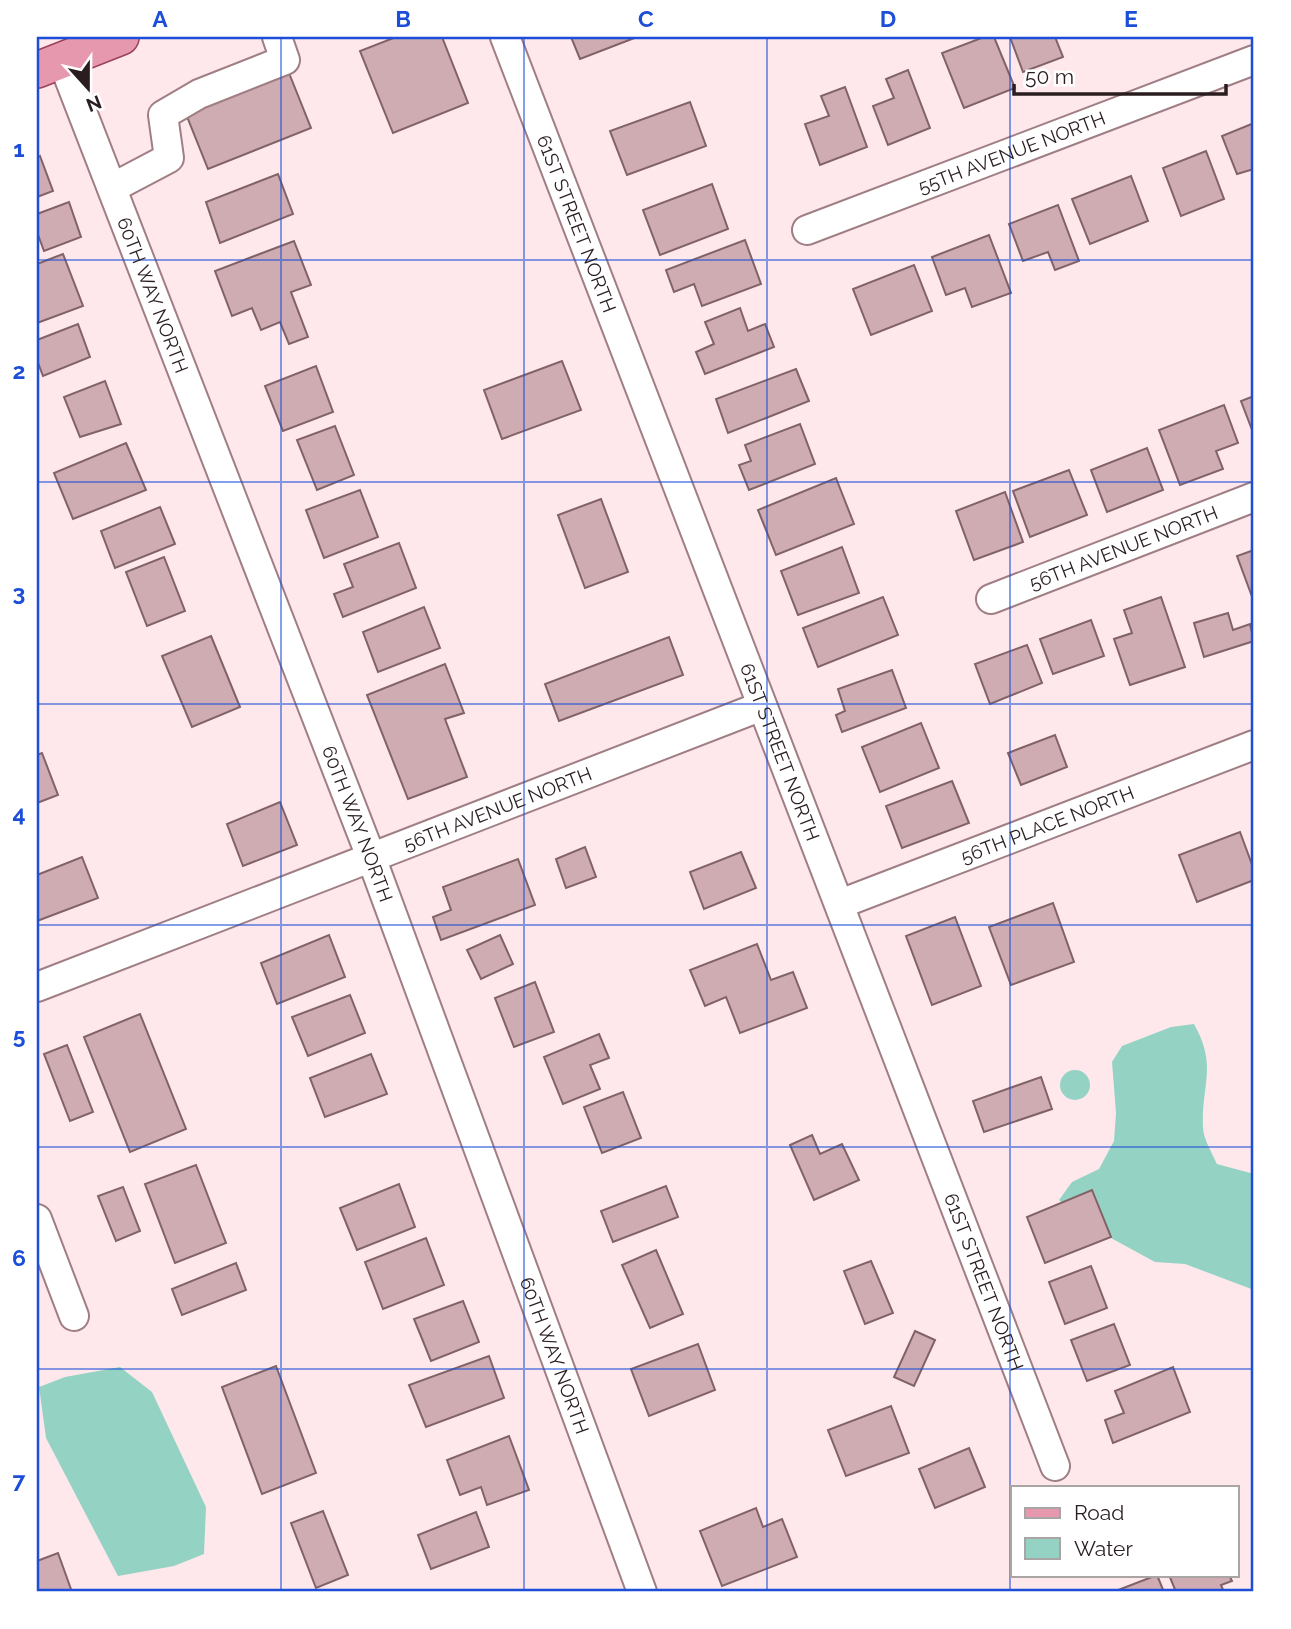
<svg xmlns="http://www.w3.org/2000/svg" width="1291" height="1629" font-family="Raleway,sans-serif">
  <rect width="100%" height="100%" fill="#fee8ec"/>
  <g fill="#94d3c3">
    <path d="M1194 1024C1218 1067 1201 1084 1203 1127 1203 1138 1212 1153 1217 1164L1254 1174V1290L1185 1264 1155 1262 1098 1231 1059 1200 1072 1182 1099 1169 1114 1141 1116 1113 1112 1062 1122 1046 1171 1027Z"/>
    <circle cx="1075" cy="1085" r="15"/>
    <polygon points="120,1367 152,1392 206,1507 204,1554 174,1566 118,1576 46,1438 39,1387 65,1377"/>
  </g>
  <g fill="#ceacb2" stroke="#816267" stroke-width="2">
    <polygon points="396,37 442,37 468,103 393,133 360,51"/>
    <polygon points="571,37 637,37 580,59"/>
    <polygon points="984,37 994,37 1015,88 964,108 942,53"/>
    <polygon points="1010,37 1055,37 1063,57 1023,72"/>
    <polygon points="287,68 311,128 208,169 184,109"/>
    <polygon points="908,70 930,128 888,145 873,106 894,98 886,79"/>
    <polygon points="845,87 867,147 820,165 805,124 829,116 821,96"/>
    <polygon points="690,102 706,146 627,175 610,131"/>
    <polygon points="1254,123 1254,169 1237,174 1222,136"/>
    <polygon points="1206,151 1224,199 1181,216 1163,168"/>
    <polygon points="40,156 53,191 37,197 37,158"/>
    <polygon points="278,174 293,214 220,243 206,202"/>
    <polygon points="1131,176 1148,221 1090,244 1072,199"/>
    <polygon points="712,184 728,229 660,255 643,210"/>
    <polygon points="69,202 81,237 44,251 37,232 37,214"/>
    <polygon points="1058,205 1079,261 1055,270 1048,252 1023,261 1009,224"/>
    <polygon points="989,235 1011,293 972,307 965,288 946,295 932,257"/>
    <polygon points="745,240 761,284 702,306 694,284 674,292 666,270"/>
    <polygon points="294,241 311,285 291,292 308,337 289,344 280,322 261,330 252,308 232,316 215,271"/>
    <polygon points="63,254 83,306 37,323 37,264"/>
    <polygon points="914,265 932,311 871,335 853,289"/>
    <polygon points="740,308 748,331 765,324 774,347 705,374 696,352 714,344 705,322"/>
    <polygon points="78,324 90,357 43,376 37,360 37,340"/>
    <polygon points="562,361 581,410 502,439 484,390"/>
    <polygon points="316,366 333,412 283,431 265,386"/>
    <polygon points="796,369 809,401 728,433 716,399"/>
    <polygon points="105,381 121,424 80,437 64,397"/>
    <polygon points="1254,396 1254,435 1241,401"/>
    <polygon points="1224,405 1238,443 1216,451 1223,469 1180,485 1159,430"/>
    <polygon points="800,424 815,464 749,490 739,465 751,461 745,445"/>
    <polygon points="335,426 354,475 317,490 297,440"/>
    <polygon points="126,443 146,490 73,519 54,473"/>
    <polygon points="1147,448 1163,490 1107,512 1091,470"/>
    <polygon points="1069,470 1087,515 1030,537 1013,491"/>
    <polygon points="836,478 854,524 776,555 758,510"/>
    <polygon points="360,490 378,537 324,558 306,510"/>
    <polygon points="1005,492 1023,542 974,560 956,511"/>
    <polygon points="601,499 628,572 585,588 558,515"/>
    <polygon points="160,507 175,544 115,568 101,531"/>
    <polygon points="399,543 416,588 343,617 334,594 353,587 344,564"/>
    <polygon points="842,547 859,593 798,615 781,571"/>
    <polygon points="1254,550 1254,602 1237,556"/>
    <polygon points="164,557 185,611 147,626 126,572"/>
    <polygon points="883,597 898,635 818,667 803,628"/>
    <polygon points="1161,597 1185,667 1130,685 1114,639 1132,633 1124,610"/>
    <polygon points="424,607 440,648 378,672 363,632"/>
    <polygon points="1228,613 1233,630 1250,624 1254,641 1204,657 1194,623"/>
    <polygon points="1091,620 1104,656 1053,674 1040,639"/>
    <polygon points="211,636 240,707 192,727 162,656"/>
    <polygon points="669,637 683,675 559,721 545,684"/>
    <polygon points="1027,645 1042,683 990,704 975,664"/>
    <polygon points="445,664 464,713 445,719 467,777 408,799 367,695"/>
    <polygon points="892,670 906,708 842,732 836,715 845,711 838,689"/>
    <polygon points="921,723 939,768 880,792 862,747"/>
    <polygon points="1055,735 1067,767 1021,785 1008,753"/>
    <polygon points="42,753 58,795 37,803 37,755"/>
    <polygon points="952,781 969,823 902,848 886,806"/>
    <polygon points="280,802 297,845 243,866 227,824"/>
    <polygon points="1240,832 1254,870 1254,880 1197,902 1179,855"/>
    <polygon points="585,847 596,877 566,888 556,859"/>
    <polygon points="741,852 756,888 704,909 690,872"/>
    <polygon points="82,857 98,898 37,921 37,875"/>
    <polygon points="518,859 535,905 441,940 433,917 451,910 443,887"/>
    <polygon points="1053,903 1074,962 1011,985 989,927"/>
    <polygon points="955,917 981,986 932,1005 906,936"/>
    <polygon points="329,935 345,977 277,1004 261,963"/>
    <polygon points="500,935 513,964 481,979 467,950"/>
    <polygon points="757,944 771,980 793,972 807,1008 740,1033 726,997 705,1006 690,970"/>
    <polygon points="535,982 554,1032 514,1047 495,998"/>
    <polygon points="350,995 365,1033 308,1056 292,1017"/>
    <polygon points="140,1014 186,1129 130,1152 84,1037"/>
    <polygon points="599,1034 609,1058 590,1065 600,1089 563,1104 544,1057"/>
    <polygon points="67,1045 93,1112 70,1121 44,1054"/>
    <polygon points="371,1054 387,1094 325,1117 310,1078"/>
    <polygon points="1041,1077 1052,1109 984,1132 973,1101"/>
    <polygon points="623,1092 641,1138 602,1153 584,1107"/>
    <polygon points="812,1135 820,1154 842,1144 859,1180 814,1200 790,1145"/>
    <polygon points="196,1165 226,1243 175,1263 145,1184"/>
    <polygon points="399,1184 415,1227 357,1250 340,1208"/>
    <polygon points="666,1186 678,1217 613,1242 601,1211"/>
    <polygon points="123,1187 140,1231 116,1241 98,1196"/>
    <polygon points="1092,1190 1111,1237 1045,1263 1027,1217"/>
    <polygon points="426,1238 444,1285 383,1309 365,1262"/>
    <polygon points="656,1250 683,1314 650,1328 622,1265"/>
    <polygon points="871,1261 893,1313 865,1324 844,1271"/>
    <polygon points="236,1263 246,1290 182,1315 172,1289"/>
    <polygon points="1091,1266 1107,1308 1065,1324 1049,1282"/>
    <polygon points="463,1301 479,1342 431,1361 414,1319"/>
    <polygon points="1114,1324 1130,1365 1087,1381 1071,1340"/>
    <polygon points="915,1331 935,1340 914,1386 894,1377"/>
    <polygon points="698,1344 715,1390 649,1416 631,1369"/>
    <polygon points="489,1356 504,1398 426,1427 409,1385"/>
    <polygon points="276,1366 316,1473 262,1494 222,1387"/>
    <polygon points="1173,1367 1190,1412 1113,1443 1105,1420 1124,1413 1115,1391"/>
    <polygon points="891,1406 909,1453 846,1476 828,1430"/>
    <polygon points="509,1436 529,1490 487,1505 481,1487 460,1495 447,1460"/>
    <polygon points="969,1448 985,1487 935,1508 919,1469"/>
    <polygon points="756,1508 763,1527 782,1519 797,1557 722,1586 700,1531"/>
    <polygon points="323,1511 348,1575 316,1588 291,1523"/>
    <polygon points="476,1512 489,1547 431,1569 418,1535"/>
    <polygon points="58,1553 72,1592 37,1592 37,1561"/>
    <polygon points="1157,1575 1164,1592 1113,1592"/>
    <polygon points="1169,1575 1229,1575 1232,1581 1221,1585 1224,1592 1176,1592"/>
  </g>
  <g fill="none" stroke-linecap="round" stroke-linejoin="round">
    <defs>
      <g id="minor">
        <path id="s1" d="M505 37 1055 1466"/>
        <path id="s2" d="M62 60 371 857 642 1592"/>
        <polyline points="112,188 169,158 163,115 199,94 285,60 277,37"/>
        <path id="s3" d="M807 230 1254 60"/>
        <path id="s4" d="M991 599 1254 497"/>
        <path id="s5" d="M840 904 1254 745"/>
        <path id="s6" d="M37 987 762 706"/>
        <polyline points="37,1219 74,1316"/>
      </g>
      <polyline id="major" points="37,70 121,37"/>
    </defs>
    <use href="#minor" stroke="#9f7e84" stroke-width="32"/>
    <use href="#major" stroke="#994159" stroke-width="38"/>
    <use href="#minor" stroke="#fff" stroke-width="28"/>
    <use href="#major" stroke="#e699ae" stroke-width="35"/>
  </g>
  <path fill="none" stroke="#1d4ed8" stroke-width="2" stroke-opacity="0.55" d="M281 37V1592M524 37V1592M767 37V1592M1010 37V1592M37 260H1254M37 482H1254M37 704H1254M37 925H1254M37 1147H1254M37 1369H1254"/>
  <g text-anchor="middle" stroke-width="5" stroke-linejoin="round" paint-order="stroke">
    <g font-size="19" fill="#291d1f" stroke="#fff">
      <text dy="7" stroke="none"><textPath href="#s3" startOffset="219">55TH AVENUE NORTH</textPath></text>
      <text dy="7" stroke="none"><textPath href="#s1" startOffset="200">61ST STREET NORTH</textPath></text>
      <text dy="7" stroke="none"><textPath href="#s2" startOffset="252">60TH WAY NORTH</textPath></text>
      <text dy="7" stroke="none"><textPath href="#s4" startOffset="142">56TH AVENUE NORTH</textPath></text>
      <text dy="7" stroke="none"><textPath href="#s1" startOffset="766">61ST STREET NORTH</textPath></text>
      <text dy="7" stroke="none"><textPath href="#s6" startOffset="494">56TH AVENUE NORTH</textPath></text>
      <text dy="7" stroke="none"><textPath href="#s2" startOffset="819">60TH WAY NORTH</textPath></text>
      <text dy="7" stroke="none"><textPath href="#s5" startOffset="222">56TH PLACE NORTH</textPath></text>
      <text dy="7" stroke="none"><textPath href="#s1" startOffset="1334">61ST STREET NORTH</textPath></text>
      <text dy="7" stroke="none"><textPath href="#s2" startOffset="1386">60TH WAY NORTH</textPath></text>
    </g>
  </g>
  <rect width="1291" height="1629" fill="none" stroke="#ffffff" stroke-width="77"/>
  <rect x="1011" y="1486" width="228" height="91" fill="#ffffff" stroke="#a9a5a5" stroke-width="2"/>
  <rect x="1025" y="1508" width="35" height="10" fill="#e699ae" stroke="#a9a5a5" stroke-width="2"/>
  <text x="1074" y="1520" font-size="21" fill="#291d1f">Road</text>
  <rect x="1025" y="1538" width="35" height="21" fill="#94d3c3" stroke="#a9a5a5" stroke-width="2"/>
  <text x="1074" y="1556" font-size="21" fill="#291d1f">Water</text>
  <g transform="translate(88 88) rotate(159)" stroke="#ffffff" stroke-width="5" paint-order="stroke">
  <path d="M0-5L12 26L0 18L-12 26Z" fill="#291d1f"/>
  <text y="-10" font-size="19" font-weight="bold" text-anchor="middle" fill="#291d1f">N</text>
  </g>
  <path d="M1014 84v10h212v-10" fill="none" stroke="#291d1f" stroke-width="3.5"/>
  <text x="1025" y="84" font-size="21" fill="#291d1f" stroke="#ffffff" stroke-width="5" paint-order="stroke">50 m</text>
  <rect x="38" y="38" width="1214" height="1552" fill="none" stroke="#1d4ed8" stroke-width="2.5"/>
  <g font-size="23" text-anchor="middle" font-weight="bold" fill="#1d4ed8">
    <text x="160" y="27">A</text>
    <text x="403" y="27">B</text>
    <text x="646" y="27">C</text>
    <text x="888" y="27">D</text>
    <text x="1131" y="27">E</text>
    <text x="19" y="157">1</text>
    <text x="19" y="379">2</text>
    <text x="19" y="601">3</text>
    <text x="19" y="822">4</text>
    <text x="19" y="1044">5</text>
    <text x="19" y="1266">6</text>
    <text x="19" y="1488">7</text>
  </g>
</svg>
